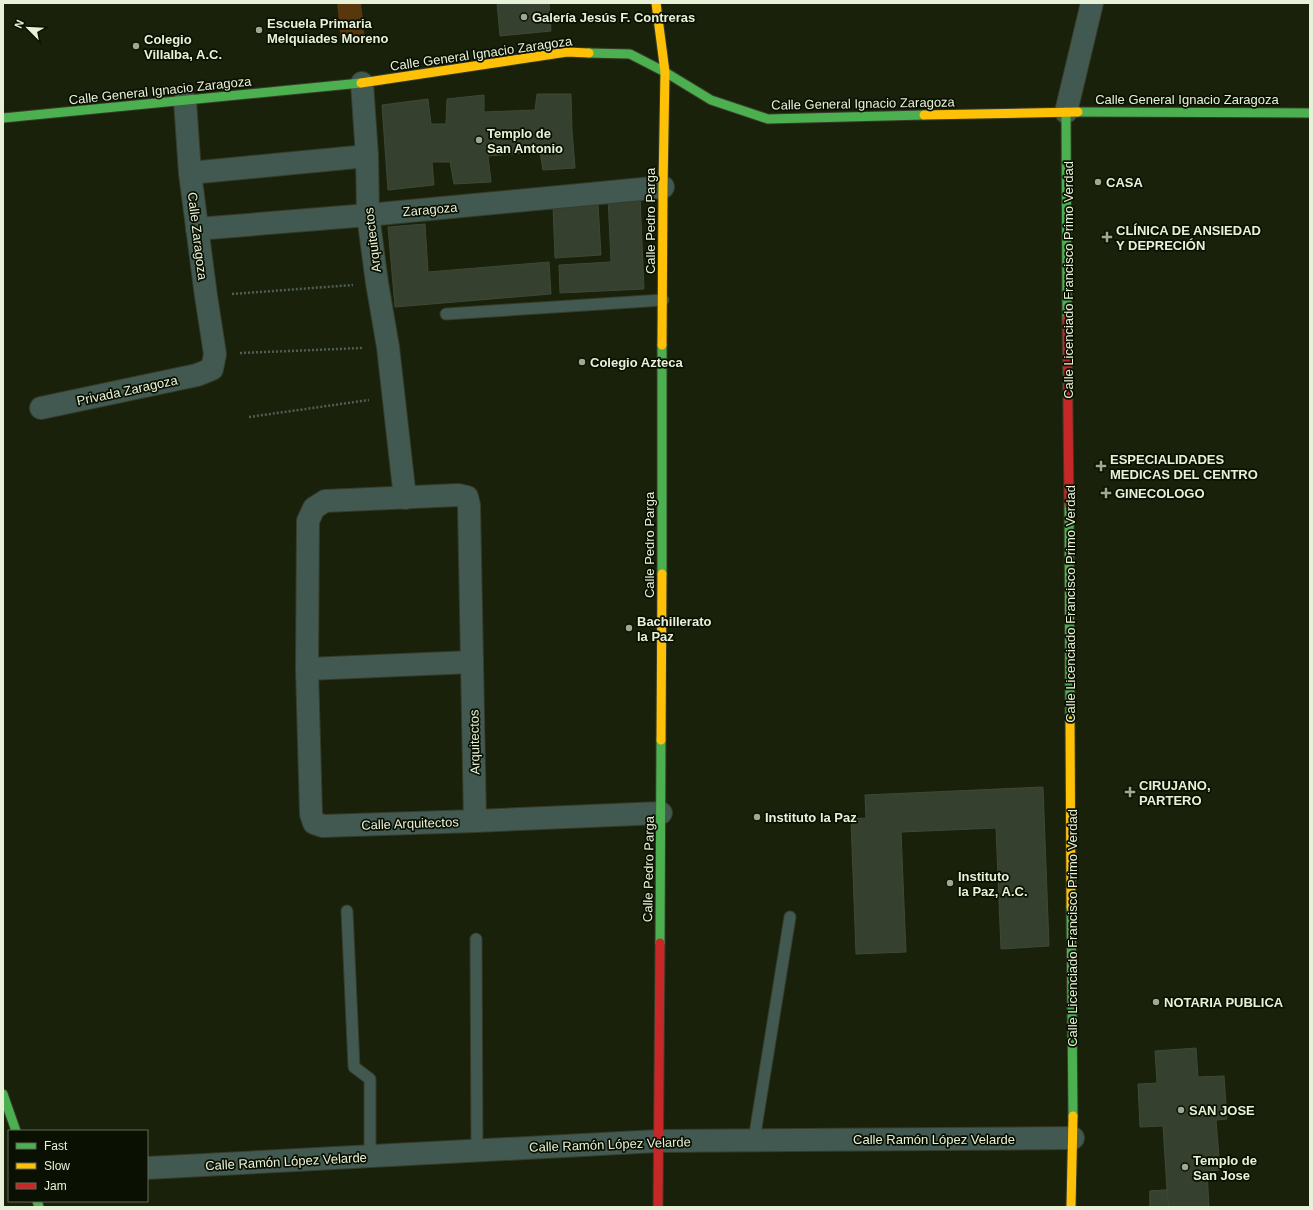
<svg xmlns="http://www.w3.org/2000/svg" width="1313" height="1210" font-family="Helvetica,sans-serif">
  <rect width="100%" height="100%" fill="#1a210a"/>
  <polygon fill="#59370d" points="337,3 361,3 365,39 341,42"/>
  <g fill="#36402e" stroke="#3e4837">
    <polygon points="497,3 549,3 551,31 500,36"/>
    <polygon points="537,94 571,94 572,130 575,168 543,170 540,152 488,156 491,182 454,184 450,162 432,162 434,185 388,190 382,105 428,99 431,124 446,124 447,99 484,95 484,112 535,110"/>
    <polygon points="640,196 644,289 560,293 559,265 611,262 608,197"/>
    <polygon points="598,204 601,255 555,258 553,207"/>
    <polygon points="425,224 428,272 549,262 551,294 395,307 388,227"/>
    <polygon points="1043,787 1049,946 1001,949 996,828 901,832 906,952 856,954 851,819 866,818 865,795"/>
    <polygon points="1196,1048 1198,1077 1224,1076 1227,1119 1216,1120 1220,1170 1207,1171 1209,1207 1150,1207 1150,1191 1167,1190 1163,1126 1140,1127 1138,1084 1157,1083 1155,1051"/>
    <polygon points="1167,1190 1169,1207 1150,1207 1150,1191"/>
  </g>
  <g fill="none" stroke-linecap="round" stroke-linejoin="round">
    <defs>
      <g id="lane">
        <polyline points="446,314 663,300"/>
        <polyline points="347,911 354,1067 370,1079 370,1156"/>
        <polyline points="476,939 477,1150"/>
        <polyline points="754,1140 790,917"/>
      </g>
      <g id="street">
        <polyline points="362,83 367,156 368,215 377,283 388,347 405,498"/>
        <polyline points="1066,112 1092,3"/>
        <polyline points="190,173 367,156"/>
        <polyline points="197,229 368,215 663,187"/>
        <polyline points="41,408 197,375 212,369 215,354 206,296 190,173 185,101"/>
        <polyline points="307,669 472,662"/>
        <polyline points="475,821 469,505 467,497 458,495 325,501 314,508 308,521 307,669 311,814 314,823 323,826 475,821 661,813"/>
        <polyline points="147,1168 658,1141 1073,1138"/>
      </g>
      <g id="fast">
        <polyline points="589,53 630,54 665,72 711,100 768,119 924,115"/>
        <polyline points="1066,112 1067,319"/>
        <polyline points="1078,112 1310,113"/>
        <polyline points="3,118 361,83"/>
        <polyline points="1069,504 1070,721"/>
        <polyline points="662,574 662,345"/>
        <polyline points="1071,907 1073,1116"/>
        <polyline points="660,943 661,740"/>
        <polyline points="3,1094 16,1131"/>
        <polyline points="37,1201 39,1207"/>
      </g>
      <g id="slow">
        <polyline points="656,3 665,72 663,187 662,345"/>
        <polyline points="361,83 567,52 589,53"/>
        <polyline points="924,115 1078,112"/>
        <polyline points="1070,721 1071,907"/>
        <polyline points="661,740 662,574"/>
        <polyline points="1071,1207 1073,1116"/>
      </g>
      <g id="jam">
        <polyline points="1067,319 1069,504"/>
        <polyline points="658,1207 660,943"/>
      </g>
    </defs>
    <use href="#lane" stroke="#363c29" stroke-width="13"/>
    <use href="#street" stroke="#363c29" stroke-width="24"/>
    <use href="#fast" stroke="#363c29" stroke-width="11"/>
    <use href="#slow" stroke="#363c29" stroke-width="11"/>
    <use href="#jam" stroke="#363c29" stroke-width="11"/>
    <g stroke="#4f5f56" stroke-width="2.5" stroke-dasharray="2 2" stroke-linecap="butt">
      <polyline points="232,294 353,285"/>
      <polyline points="240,353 363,348"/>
      <polyline points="249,417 369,400"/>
    </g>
    <use href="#lane" stroke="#425951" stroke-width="11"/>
    <use href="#street" stroke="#425951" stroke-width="22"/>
    <use href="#fast" stroke="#4caf50" stroke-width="9"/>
    <use href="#slow" stroke="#ffc107" stroke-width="9"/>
    <use href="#jam" stroke="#c62828" stroke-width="9"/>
  </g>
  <g fill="#9fa890" stroke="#0b1102" stroke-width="1.5">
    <circle cx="524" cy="17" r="4"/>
    <circle cx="259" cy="30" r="4"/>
    <circle cx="136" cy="46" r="4"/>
    <circle cx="479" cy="140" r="4"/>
    <circle cx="1098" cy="182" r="4"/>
    <path d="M1105 231h4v4h4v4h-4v4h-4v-4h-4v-4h4z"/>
    <circle cx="582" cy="362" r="4"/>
    <path d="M1099 460h4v4h4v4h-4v4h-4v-4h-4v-4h4z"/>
    <path d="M1104 487h4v4h4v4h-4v4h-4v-4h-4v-4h4z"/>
    <circle cx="629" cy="628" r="4"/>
    <path d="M1128 786h4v4h4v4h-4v4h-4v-4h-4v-4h4z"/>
    <circle cx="757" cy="817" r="4"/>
    <circle cx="950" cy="883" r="4"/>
    <circle cx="1156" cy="1002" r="4"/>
    <circle cx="1181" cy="1110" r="4"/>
    <circle cx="1185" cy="1167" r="4"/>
  </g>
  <g text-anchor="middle" stroke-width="3.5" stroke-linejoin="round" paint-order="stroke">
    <g font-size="13" font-weight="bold" fill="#e7f1d8" stroke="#0b1102" text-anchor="start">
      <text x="532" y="22">Galería Jesús F. Contreras</text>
      <text x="267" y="28">Escuela Primaria<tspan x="267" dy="15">Melquiades Moreno</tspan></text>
      <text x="144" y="44">Colegio<tspan x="144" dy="15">Villalba, A.C.</tspan></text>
      <text x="487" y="138">Templo de<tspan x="487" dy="15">San Antonio</tspan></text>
      <text x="1106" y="187">CASA</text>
      <text x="1116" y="235">CLÍNICA DE ANSIEDAD<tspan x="1116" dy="15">Y DEPRECIÓN</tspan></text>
      <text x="590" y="367">Colegio Azteca</text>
      <text x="1110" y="464">ESPECIALIDADES<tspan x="1110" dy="15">MEDICAS DEL CENTRO</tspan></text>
      <text x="1115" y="498">GINECOLOGO</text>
      <text x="637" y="626">Bachillerato<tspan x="637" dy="15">la Paz</tspan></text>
      <text x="1139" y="790">CIRUJANO,<tspan x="1139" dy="15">PARTERO</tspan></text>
      <text x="765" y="822">Instituto la Paz</text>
      <text x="958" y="881">Instituto<tspan x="958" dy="15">la Paz, A.C.</tspan></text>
      <text x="1164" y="1007">NOTARIA PUBLICA</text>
      <text x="1189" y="1115">SAN JOSE</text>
      <text x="1193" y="1165">Templo de<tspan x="1193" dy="15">San Jose</tspan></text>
    </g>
    <g font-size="13" fill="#e7f1d8" stroke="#0b1102">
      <text transform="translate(481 53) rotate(-8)" y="5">Calle General Ignacio Zaragoza</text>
      <text transform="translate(160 90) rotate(-6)" y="5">Calle General Ignacio Zaragoza</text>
      <text x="1187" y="104">Calle General Ignacio Zaragoza</text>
      <text transform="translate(863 103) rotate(-1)" y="5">Calle General Ignacio Zaragoza</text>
      <text transform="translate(430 209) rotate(-5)" y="5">Zaragoza</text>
      <text transform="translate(650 221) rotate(-90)" y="5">Calle Pedro Parga</text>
      <text transform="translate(198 236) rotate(83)" y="5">Calle Zaragoza</text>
      <text transform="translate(372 240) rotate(-97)" y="5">Arquitectos</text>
      <text transform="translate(1068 280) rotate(-90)" y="5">Calle Licenciado Francisco Primo Verdad</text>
      <text transform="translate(127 390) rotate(-12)" y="5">Privada Zaragoza</text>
      <text transform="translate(649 545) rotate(-90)" y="5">Calle Pedro Parga</text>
      <text transform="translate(1070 604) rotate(-90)" y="5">Calle Licenciado Francisco Primo Verdad</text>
      <text transform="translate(474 742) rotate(-91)" y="5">Arquitectos</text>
      <text transform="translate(410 823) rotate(-2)" y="5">Calle Arquitectos</text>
      <text transform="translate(648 869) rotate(-89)" y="5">Calle Pedro Parga</text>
      <text transform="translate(1072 928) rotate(-90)" y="5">Calle Licenciado Francisco Primo Verdad</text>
      <text x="934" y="1144">Calle Ramón López Velarde</text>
      <text transform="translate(610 1144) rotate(-2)" y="5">Calle Ramón López Velarde</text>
      <text transform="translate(286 1161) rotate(-3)" y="5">Calle Ramón López Velarde</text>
    </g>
  </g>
  <rect width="1313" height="1210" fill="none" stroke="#e7f1d8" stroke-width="8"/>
  <rect x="8" y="1130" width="140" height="72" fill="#0b1102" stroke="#636b58"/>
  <rect x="16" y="1143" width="20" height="6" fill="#4caf50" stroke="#636b58"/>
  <text x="44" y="1150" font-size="12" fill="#e7f1d8">Fast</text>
  <rect x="16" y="1163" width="20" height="6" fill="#ffc107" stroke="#636b58"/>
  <text x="44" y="1170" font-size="12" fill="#e7f1d8">Slow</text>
  <rect x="16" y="1183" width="20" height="6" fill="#c62828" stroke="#636b58"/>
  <text x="44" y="1190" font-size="12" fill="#e7f1d8">Jam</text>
  <g transform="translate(28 28) rotate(294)" stroke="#0b1102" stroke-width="3" paint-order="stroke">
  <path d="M0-3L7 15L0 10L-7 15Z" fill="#e7f1d8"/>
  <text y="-6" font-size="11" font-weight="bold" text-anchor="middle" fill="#e7f1d8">N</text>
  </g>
</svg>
